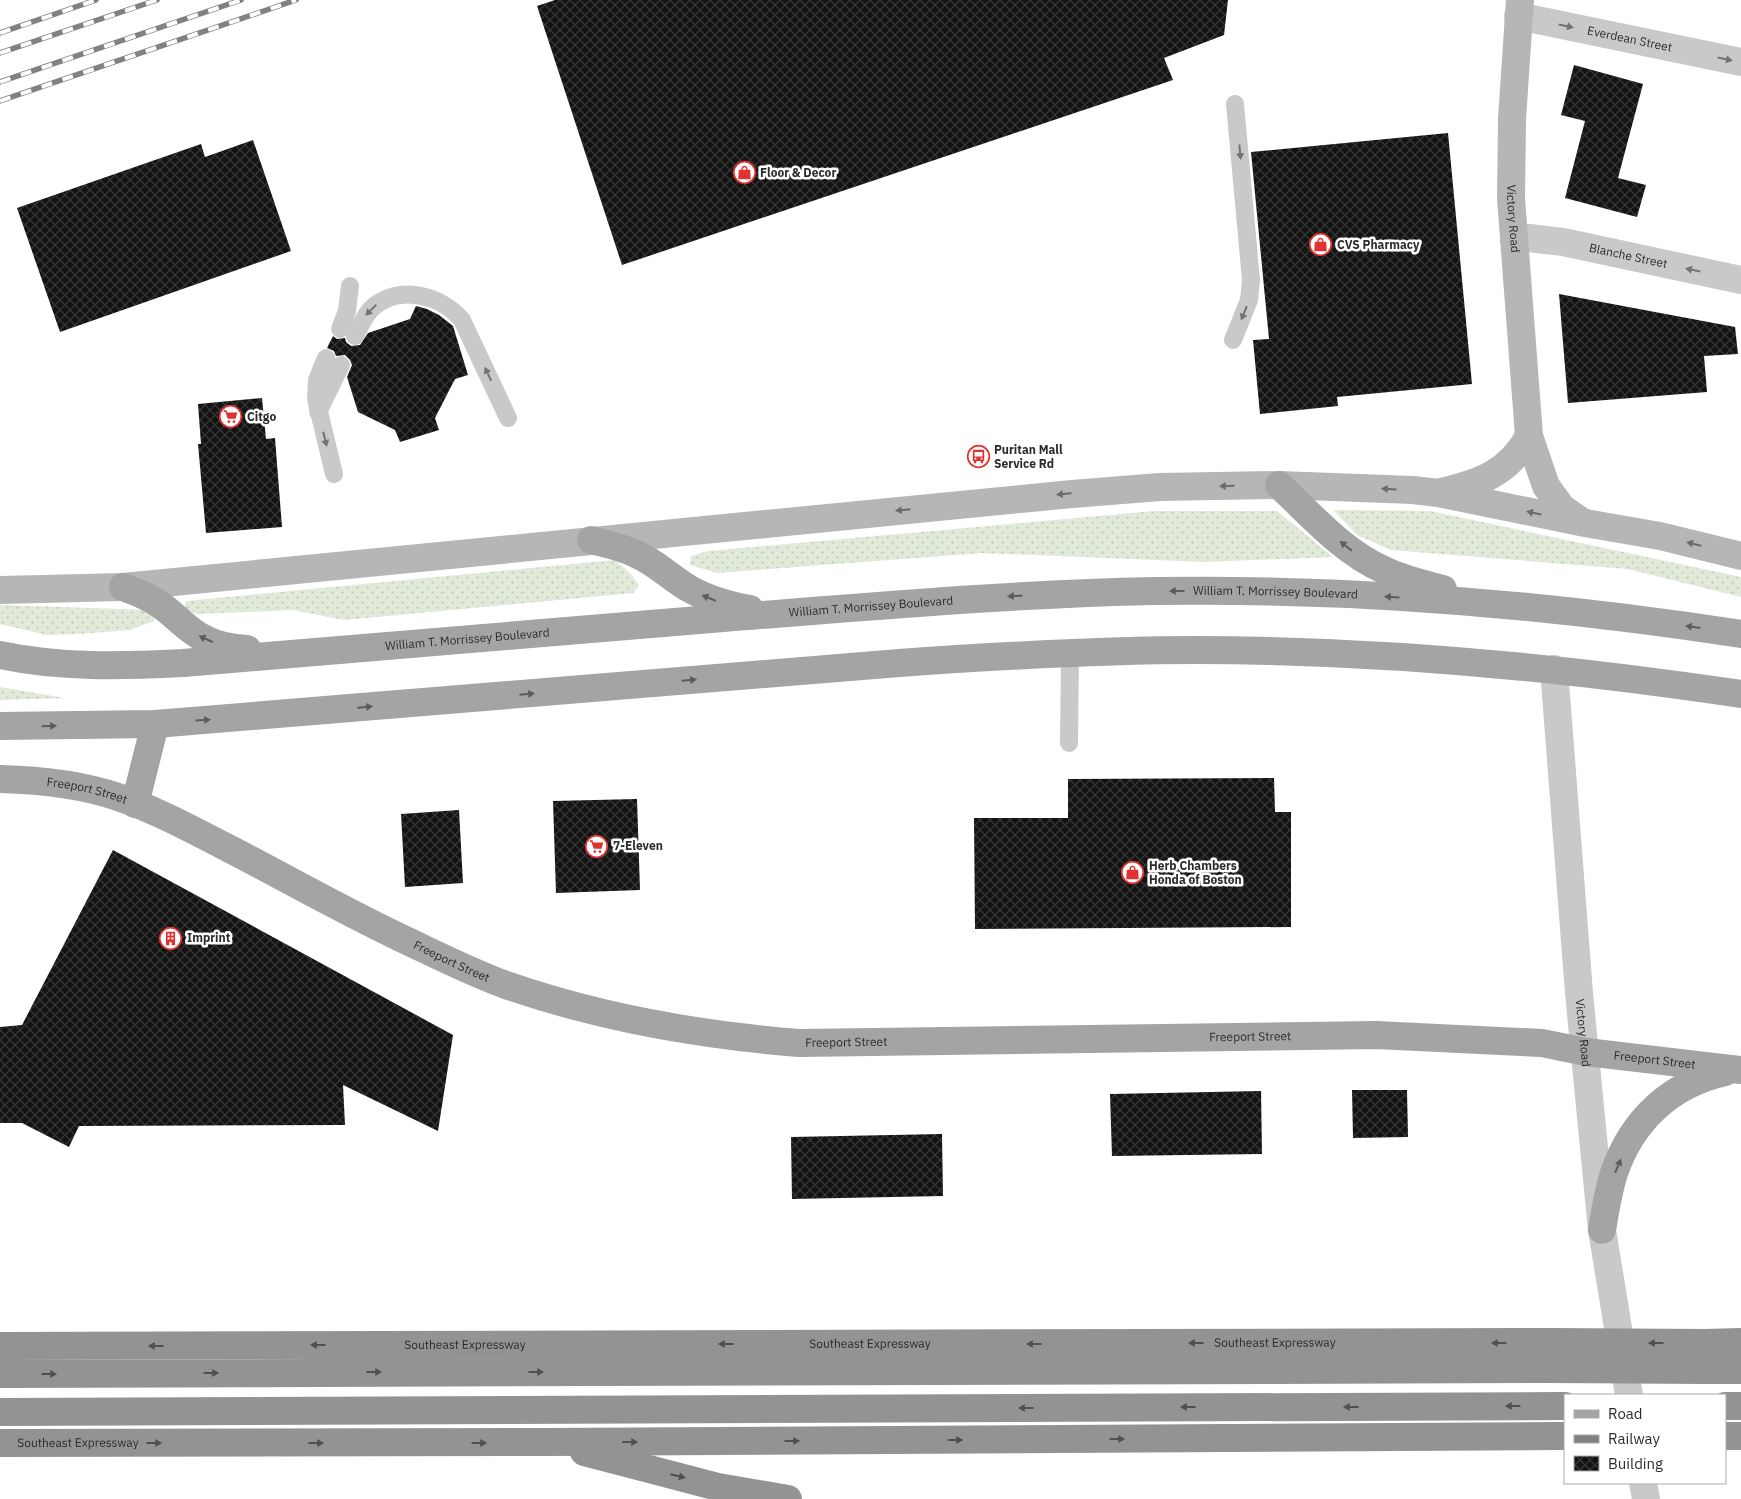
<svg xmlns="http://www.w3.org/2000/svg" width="1741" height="1499" font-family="'IBM Plex Sans',sans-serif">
  <defs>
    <pattern id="grass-dots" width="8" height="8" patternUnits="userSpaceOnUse" patternTransform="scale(1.25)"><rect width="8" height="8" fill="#e1e9d9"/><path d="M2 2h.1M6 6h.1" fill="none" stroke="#c1c8ba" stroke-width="1.8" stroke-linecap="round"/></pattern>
    <pattern id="building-cross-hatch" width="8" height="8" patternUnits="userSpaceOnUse" patternTransform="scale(1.25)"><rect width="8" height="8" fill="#131313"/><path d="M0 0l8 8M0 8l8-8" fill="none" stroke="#363636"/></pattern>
  </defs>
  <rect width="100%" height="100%" fill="#fff"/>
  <g fill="url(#grass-dots)">
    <polygon points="1333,510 1430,511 1741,577 1741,597 1628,569 1391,550 1357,535"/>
    <polygon points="1154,511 1277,511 1333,557 1204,562 983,553 717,573 690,565 691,556 708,551"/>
    <polygon points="615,560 630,573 639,585 633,593 344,620 293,610 197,614 184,609 186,601"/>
    <polygon points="0,605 152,610 155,615 154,621 130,630 77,634 47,635 0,624"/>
    <polygon points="0,687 65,698 0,700"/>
  </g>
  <g fill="url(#building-cross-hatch)">
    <polygon points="555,0 1228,0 1224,35 1164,58 1173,80 622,265 537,6"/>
    <polygon points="1574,65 1643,84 1618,178 1646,185 1637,217 1565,198 1585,121 1561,115"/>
    <polygon points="1448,133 1472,384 1337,397 1338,406 1260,414 1253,340 1269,339 1251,152"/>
    <polygon points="253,140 291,251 60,332 17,208 201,144 205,157"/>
    <polygon points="1559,294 1735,327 1738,354 1704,356 1707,392 1568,403"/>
    <polygon points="416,306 427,309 439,315 453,326 468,375 455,379 435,418 439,430 400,442 395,430 358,412 347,377 352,365 350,360 345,355 336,356 334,351 327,348 333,336 337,339 345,338 346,342 351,346 360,345 368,333 410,319"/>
    <polygon points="262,398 266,439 275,438 282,527 206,533 198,444 201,444 198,404"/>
    <polygon points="1274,778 1275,812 1291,812 1291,927 975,929 974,818 1068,818 1068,779"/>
    <polygon points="637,799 640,890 556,893 553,801"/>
    <polygon points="459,810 463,883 405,887 401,814"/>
    <polygon points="113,850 453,1035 438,1131 343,1085 345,1125 79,1126 69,1147 22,1123 0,1123 0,1027 22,1025"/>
    <polygon points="1352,1090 1407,1090 1408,1137 1353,1138"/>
    <polygon points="1261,1091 1262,1154 1112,1156 1110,1094"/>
    <polygon points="942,1134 943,1196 792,1199 791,1137"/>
  </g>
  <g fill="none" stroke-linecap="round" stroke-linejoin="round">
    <g stroke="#c9c9c9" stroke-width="18">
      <polyline points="340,329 347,311 350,286"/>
      <path d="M355 336C360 326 364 317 371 309 397 284 440 294 462 320L508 418"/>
      <polyline points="1233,340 1249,300 1251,280 1235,104"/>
      <polyline points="326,358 317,380 316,399 334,474"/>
      <polyline points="318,412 341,365"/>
      <polyline points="1069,743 1070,653"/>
    </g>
    <g stroke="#c9c9c9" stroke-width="28">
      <path id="s1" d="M1518 16 1741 62"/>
      <path id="s2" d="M1514 240 1529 238 1563 242 1741 280"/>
      <path id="s3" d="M1554 669 1579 993 1602 1230 1629 1395"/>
      <polyline points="1643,1483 1646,1499"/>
    </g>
    <g stroke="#b6b6b6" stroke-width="28">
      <path id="s4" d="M1520 0 1512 119 1511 198 1529 436 1546 486 1562 508 1581 521"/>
      <path d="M1441 492C1480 483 1509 473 1529 436"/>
      <polyline points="0,590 123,587 1072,494 1160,487 1279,485 1413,490 1438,493 1585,523 1660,536 1741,556"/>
    </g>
    <g stroke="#a4a4a4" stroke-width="28">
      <path d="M1279 485C1311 515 1343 552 1384 570 1402 579 1424 584 1443 589"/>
      <path d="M591 540C606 544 622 547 636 554 655 562 670 577 688 588 707 599 728 605 750 609"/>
      <path d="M123 587C137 592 150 597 162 606 177 617 188 631 205 639 218 646 233 648 247 649"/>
      <path id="s5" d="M0 655C60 668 122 666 183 663 363 648 543 633 723 618 867 607 1010 594 1154 591 1350 588 1547 604 1741 634"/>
      <path d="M0 726 155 724 899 663C998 656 1096 650 1196 650 1379 650 1560 667 1741 694"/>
      <path id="s6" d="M0 779C40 780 80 784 118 797 156 810 191 829 226 847 284 877 342 910 401 938 435 954 470 972 506 985 601 1018 699 1035 799 1043L1376 1035 1542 1043 1586 1052 1741 1070"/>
      <polyline points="135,804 155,724"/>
      <path d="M1602 1230C1605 1211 1608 1192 1614 1173 1632 1120 1671 1084 1725 1072"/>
    </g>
    <g stroke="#939393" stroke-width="28">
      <polyline points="1705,1343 1741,1342"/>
      <path id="s7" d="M0 1346 1548 1342"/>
      <polyline points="1707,1370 1741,1370"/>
      <polyline points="0,1374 1551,1369"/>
      <polyline points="1725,1406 1741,1406"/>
      <polyline points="0,1412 1565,1406"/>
      <polyline points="1725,1436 1741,1436"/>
      <path id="s8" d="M0 1443 546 1442 1565 1436"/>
      <polyline points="584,1452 718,1487 788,1499"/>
    </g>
    <defs>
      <g id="rail">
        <polyline points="0,33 96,0"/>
        <polyline points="0,53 157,0"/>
        <polyline points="0,82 241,0"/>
        <polyline points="0,101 296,0"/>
      </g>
    </defs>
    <use href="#rail" stroke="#818181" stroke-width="5.5"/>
    <use href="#rail" stroke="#fff" stroke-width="4" stroke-dasharray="11" stroke-linecap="butt"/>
    <g stroke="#939393" stroke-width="28">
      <polyline points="1548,1342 1705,1343"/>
      <polyline points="1551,1369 1707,1370"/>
    </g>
  </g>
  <defs><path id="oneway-solid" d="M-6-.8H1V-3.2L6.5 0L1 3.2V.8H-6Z" transform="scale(1.25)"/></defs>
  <g fill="#737373">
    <use href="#oneway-solid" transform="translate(1566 26) rotate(12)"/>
    <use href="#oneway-solid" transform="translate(1725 59) rotate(12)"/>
    <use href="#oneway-solid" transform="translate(1240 152) rotate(85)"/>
    <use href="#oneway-solid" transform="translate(1693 270) rotate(-168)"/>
    <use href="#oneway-solid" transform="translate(371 310) rotate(135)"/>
    <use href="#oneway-solid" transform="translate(1244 313) rotate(112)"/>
    <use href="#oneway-solid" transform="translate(488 374) rotate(-115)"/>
    <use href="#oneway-solid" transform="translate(325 439) rotate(76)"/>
  </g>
  <g fill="#6a6a6a">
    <use href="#oneway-solid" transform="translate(1227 486) rotate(179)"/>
    <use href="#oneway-solid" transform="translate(1389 489) rotate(-177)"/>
    <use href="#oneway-solid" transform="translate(1064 494) rotate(175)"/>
    <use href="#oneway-solid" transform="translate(903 510) rotate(174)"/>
    <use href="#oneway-solid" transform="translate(1534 513) rotate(-168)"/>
    <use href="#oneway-solid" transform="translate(1694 544) rotate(-166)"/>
  </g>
  <g fill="#5c5c5c">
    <use href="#oneway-solid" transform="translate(1346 546) rotate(-141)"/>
    <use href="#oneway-solid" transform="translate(1177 591) rotate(180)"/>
    <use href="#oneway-solid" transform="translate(1015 596) rotate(177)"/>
    <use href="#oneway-solid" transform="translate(1392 597) rotate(-177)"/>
    <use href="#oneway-solid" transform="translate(709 598) rotate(-158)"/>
    <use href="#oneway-solid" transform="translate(1693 627) rotate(-172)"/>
    <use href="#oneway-solid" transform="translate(206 639) rotate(-156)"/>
    <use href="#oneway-solid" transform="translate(689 680) rotate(-5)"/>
    <use href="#oneway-solid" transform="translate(527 694) rotate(-5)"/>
    <use href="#oneway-solid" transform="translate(365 707) rotate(-5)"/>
    <use href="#oneway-solid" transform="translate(203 720) rotate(-4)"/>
    <use href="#oneway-solid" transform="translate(49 726) rotate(-1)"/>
    <use href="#oneway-solid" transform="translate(1618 1166) rotate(-67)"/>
  </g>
  <g fill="#505050">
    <use href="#oneway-solid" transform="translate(1196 1343) rotate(180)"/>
    <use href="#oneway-solid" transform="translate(1499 1343) rotate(180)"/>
    <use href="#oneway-solid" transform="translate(1656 1343) rotate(-180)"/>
    <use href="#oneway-solid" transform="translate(726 1344) rotate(180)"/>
    <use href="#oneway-solid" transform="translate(1034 1344) rotate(180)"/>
    <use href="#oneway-solid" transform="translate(318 1345) rotate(180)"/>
    <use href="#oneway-solid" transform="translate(156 1346) rotate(180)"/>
    <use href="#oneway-solid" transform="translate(374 1372)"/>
    <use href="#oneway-solid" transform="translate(536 1372)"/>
    <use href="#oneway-solid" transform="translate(211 1373)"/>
    <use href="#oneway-solid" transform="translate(49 1374)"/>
    <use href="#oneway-solid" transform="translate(1513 1406) rotate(180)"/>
    <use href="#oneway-solid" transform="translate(1188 1407) rotate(180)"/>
    <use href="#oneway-solid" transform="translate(1351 1407) rotate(180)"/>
    <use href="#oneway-solid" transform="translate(1026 1408) rotate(180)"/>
    <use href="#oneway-solid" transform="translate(1117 1439)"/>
    <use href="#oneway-solid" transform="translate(955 1440)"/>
    <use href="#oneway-solid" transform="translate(792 1441)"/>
    <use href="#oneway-solid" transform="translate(630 1442)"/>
    <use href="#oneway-solid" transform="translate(154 1443)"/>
    <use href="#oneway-solid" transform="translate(316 1443)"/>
    <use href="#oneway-solid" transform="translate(479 1443)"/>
    <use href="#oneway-solid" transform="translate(678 1476) rotate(14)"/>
  </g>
  <defs>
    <symbol id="shop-ring" viewBox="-11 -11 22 22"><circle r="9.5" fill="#fff" stroke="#e03231" stroke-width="1.5"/><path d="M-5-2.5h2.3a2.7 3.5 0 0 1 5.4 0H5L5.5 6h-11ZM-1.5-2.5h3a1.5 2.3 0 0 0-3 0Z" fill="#e03231"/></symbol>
    <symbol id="supermarket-ring" viewBox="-11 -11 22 22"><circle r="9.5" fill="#fff" stroke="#e03231" stroke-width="1.5"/><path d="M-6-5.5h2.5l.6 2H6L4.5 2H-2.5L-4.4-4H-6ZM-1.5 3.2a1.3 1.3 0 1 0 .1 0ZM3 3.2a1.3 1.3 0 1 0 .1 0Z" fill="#e03231"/></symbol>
    <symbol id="bus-ring" viewBox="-11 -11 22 22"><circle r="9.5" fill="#fff" stroke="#e03231" stroke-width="1.5"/><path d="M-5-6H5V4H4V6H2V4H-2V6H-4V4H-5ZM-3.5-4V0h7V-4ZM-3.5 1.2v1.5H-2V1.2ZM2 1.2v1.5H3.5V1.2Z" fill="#e03231"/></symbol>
    <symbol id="building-ring" viewBox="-11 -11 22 22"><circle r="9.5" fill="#fff" stroke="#e03231" stroke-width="1.5"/><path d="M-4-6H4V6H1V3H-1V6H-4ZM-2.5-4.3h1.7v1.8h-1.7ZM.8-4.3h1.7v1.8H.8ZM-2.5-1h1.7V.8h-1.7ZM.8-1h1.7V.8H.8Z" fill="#e03231"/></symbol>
  </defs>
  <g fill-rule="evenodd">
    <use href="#shop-ring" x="732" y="160" width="25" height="25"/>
    <use href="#shop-ring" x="1308" y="232" width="25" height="25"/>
    <use href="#supermarket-ring" x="218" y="404" width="25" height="25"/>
    <use href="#bus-ring" x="966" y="444" width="25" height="25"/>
    <use href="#supermarket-ring" x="584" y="834" width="25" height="25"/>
    <use href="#shop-ring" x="1120" y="860" width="25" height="25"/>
    <use href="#building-ring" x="158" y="926" width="25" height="25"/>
  </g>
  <g text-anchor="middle" stroke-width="5" stroke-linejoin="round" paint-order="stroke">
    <g font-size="12" fill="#2c2c2c" stroke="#fff">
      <text dy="4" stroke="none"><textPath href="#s1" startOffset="114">Everdean Street</textPath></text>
      <text dy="4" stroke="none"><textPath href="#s4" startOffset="219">Victory Road</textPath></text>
      <text dy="4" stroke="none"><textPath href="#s2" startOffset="116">Blanche Street</textPath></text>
      <text dy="4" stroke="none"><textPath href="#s5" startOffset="1279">William T. Morrissey Boulevard</textPath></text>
      <text dy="4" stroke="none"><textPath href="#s5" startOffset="874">William T. Morrissey Boulevard</textPath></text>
      <text dy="4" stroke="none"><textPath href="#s5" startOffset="469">William T. Morrissey Boulevard</textPath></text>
      <text dy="4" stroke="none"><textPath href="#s6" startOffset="88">Freeport Street</textPath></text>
      <text dy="4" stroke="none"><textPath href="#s6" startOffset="492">Freeport Street</textPath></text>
      <text dy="4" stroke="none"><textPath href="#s3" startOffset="365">Victory Road</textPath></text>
      <text dy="4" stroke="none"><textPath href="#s6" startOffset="1302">Freeport Street</textPath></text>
      <text dy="4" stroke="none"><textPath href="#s6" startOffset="898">Freeport Street</textPath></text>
      <text dy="4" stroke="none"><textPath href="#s6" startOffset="1708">Freeport Street</textPath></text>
      <text dy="4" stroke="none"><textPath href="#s7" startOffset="1275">Southeast Expressway</textPath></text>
      <text dy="4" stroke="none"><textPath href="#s7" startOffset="870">Southeast Expressway</textPath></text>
      <text dy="4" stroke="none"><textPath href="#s7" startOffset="465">Southeast Expressway</textPath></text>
      <text dy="4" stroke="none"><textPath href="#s8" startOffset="78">Southeast Expressway</textPath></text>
    </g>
    <g font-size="12" font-weight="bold" fill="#2c2c2c" stroke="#fff" text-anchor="start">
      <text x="760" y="177">Floor &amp; Decor</text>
      <text x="1337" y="249">CVS Pharmacy</text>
      <text x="247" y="421">Citgo</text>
      <text x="994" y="454">Puritan Mall<tspan x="994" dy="14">Service Rd</tspan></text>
      <text x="613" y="850">7-Eleven</text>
      <text x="1149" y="870">Herb Chambers<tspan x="1149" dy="14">Honda of Boston</tspan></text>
      <text x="187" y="942">Imprint</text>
    </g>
  </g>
  <rect x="1564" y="1394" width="162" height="90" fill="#ffffff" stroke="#ababab"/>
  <rect x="1574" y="1410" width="25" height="8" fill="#a4a4a4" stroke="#ababab"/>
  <text x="1608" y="1419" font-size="15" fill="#2c2c2c">Road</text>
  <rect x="1574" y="1435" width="25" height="8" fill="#818181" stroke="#ababab"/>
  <text x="1608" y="1444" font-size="15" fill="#2c2c2c">Railway</text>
  <rect x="1574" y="1456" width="25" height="15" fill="url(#building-cross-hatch)" stroke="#ababab"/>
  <text x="1608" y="1469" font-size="15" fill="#2c2c2c">Building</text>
</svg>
